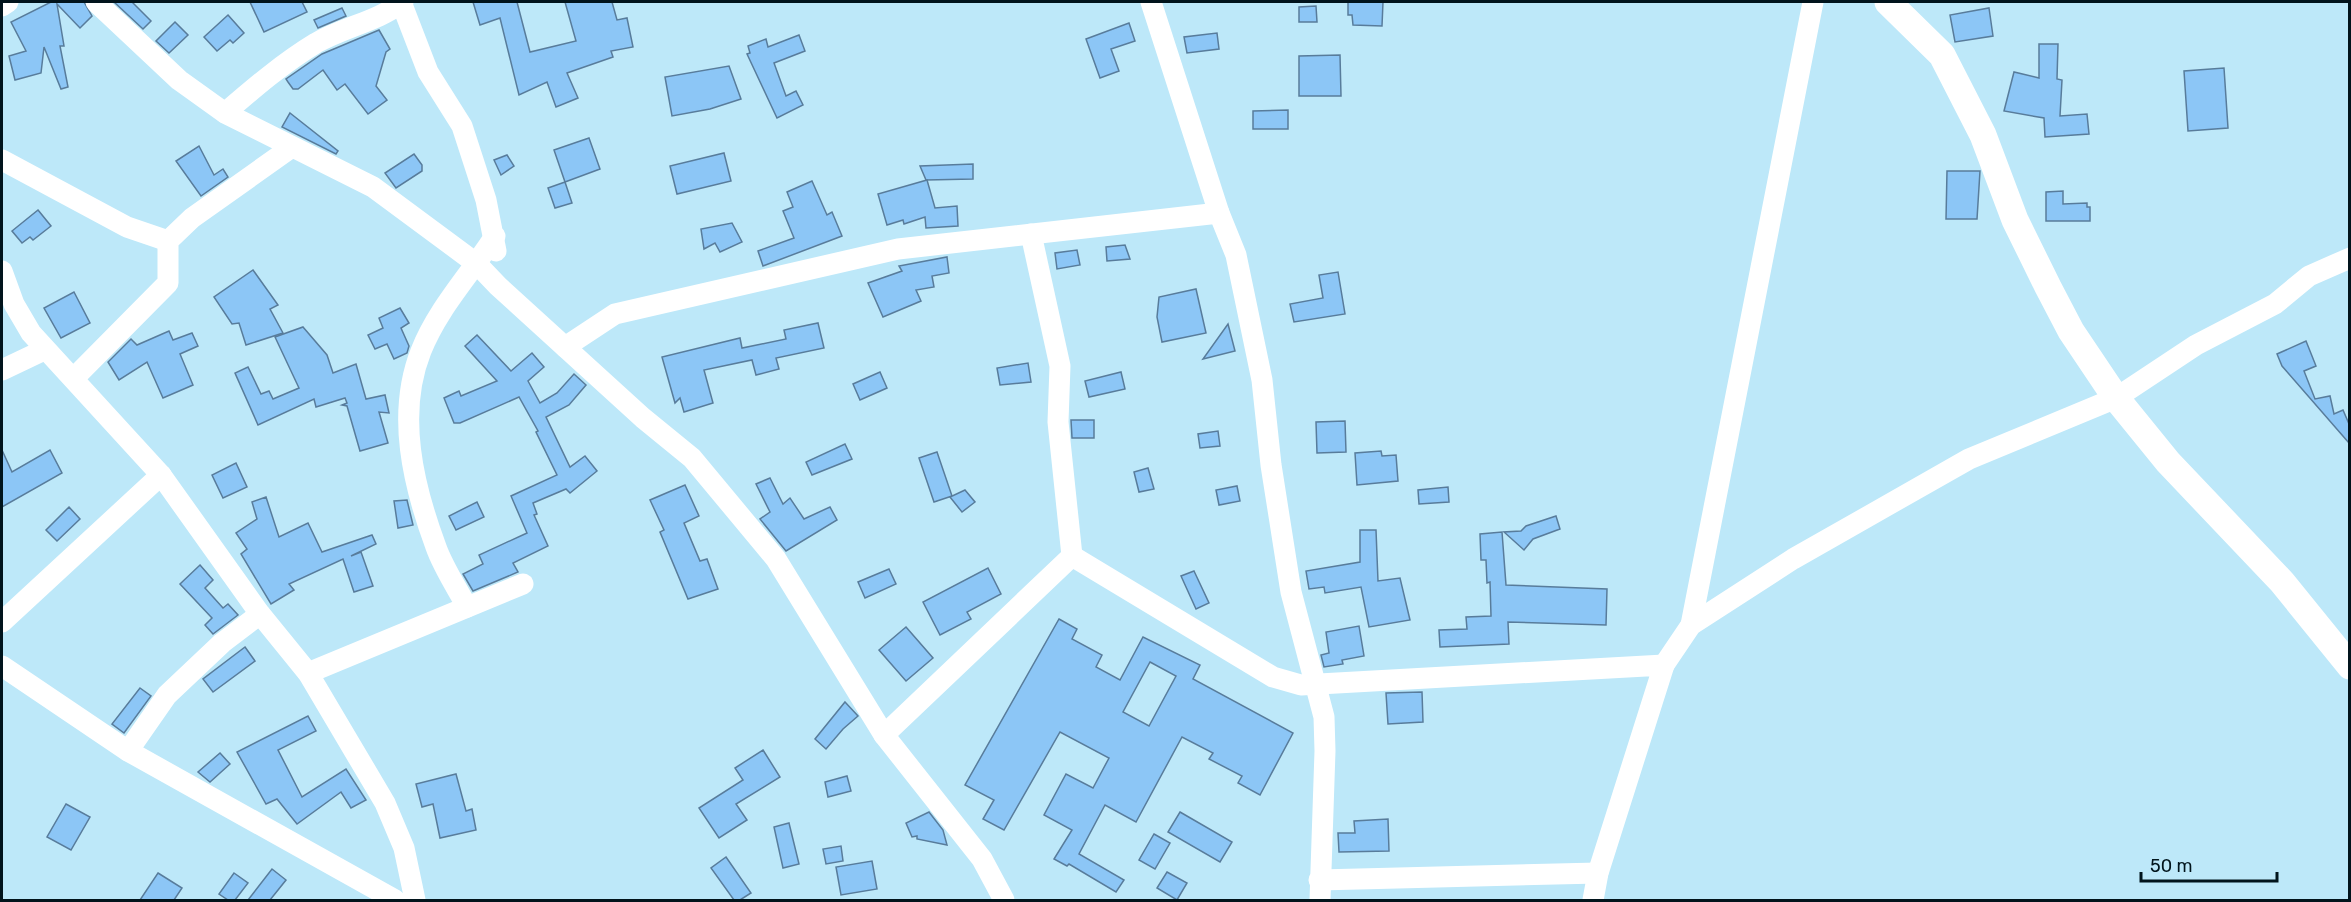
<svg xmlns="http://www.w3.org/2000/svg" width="2351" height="902" font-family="Rubik,sans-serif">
  <rect width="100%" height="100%" fill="#bde8f9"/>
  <g fill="#8cc6f6" stroke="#587c9b" stroke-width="1.5" fill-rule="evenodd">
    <polygon points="51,2 84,2 92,16 80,28 57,4 64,46 60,46 68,87 61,89 44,47 41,73 15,80 9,56 26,51 11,22"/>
    <polygon points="114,2 132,2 151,21 143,29"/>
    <polygon points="250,2 302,2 307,12 264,32"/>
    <polygon points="473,2 517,2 530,52 576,41 565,2 612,2 617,20 627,18 633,47 611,51 613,57 567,73 578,98 556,107 547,82 519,95 500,18 480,25"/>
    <polygon points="1348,2 1383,2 1382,26 1353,25 1352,15 1348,15"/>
    <polygon points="1316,6 1317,22 1299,22 1299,7"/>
    <polygon points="342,8 346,16 318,28 314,20"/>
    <polygon points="1989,8 1993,36 1955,42 1950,15"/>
    <polygon points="228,15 244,33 233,43 230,40 217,51 204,37"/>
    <polygon points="175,22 188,35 169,53 156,41"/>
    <polygon points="1129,23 1135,41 1111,49 1119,71 1100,78 1086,39"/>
    <polygon points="379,30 390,49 386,52 376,86 387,100 368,114 345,84 337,90 323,70 298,89 293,89 288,82 286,79 322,54"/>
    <polygon points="1217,33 1219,49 1187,53 1184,37"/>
    <polygon points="799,35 805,51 774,63 786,96 796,91 803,105 777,118 747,54 750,53 748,46 766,39 768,47"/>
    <polygon points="2039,44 2058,44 2057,79 2062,80 2060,116 2087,114 2089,134 2045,137 2044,118 2004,111 2014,72 2039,78"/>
    <polygon points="1340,55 1341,96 1299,96 1299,56"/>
    <polygon points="729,66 741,99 710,109 672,116 665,77"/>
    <polygon points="2224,68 2228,128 2188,131 2184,71"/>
    <polygon points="1288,110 1288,129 1253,129 1253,111"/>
    <polygon points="290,113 338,151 336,154 282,127"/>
    <polygon points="589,138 600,169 565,182 554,150"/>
    <polygon points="199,146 214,175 223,169 228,177 201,196 176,161"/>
    <polygon points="724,153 731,181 677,194 670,166"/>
    <polygon points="414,154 422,165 422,171 396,188 385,173"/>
    <polygon points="507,155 514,166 501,175 494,160"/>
    <polygon points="973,164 973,179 926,180 920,166"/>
    <polygon points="1947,171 1980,171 1977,219 1946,219"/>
    <polygon points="927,180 935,208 957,206 958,226 926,228 925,217 904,224 903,220 887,225 878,194"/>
    <polygon points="812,181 827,215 832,212 842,236 763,266 758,251 794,238 783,211 793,207 787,192"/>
    <polygon points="565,182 572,203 555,208 548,188"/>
    <polygon points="2063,191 2063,204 2087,203 2087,207 2090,207 2090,221 2046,221 2046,192"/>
    <polygon points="38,210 51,226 33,240 30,237 22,243 12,231"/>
    <polygon points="732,223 742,242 720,252 715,243 704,249 701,229"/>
    <polygon points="1125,245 1130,259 1107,261 1106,247"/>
    <polygon points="1077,250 1080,265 1057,269 1055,253"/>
    <polygon points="947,257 949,273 932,276 934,287 916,290 921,301 883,317 868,283 902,271 899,266"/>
    <polygon points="253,270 278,305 270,309 283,333 246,345 239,323 232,324 214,297"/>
    <polygon points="1338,272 1345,314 1294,322 1290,304 1323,298 1319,275"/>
    <polygon points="1196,289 1206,333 1162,342 1157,317 1159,297"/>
    <polygon points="74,292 90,323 61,338 44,308"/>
    <polygon points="400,308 409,323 401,328 409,346 407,353 394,359 387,344 375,349 368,335 383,328 379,318"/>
    <polygon points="818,323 824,348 776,358 779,369 756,375 752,360 704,370 713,403 684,412 680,398 675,403 662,357 740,338 742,348 786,339 784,330"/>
    <polygon points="1228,324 1235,351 1203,359"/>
    <polygon points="303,327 327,355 333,373 356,364 366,399 385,395 389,413 379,412 388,443 360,451 347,406 342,405 347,403 345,398 316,407 314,399 258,425 235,373 248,367 261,394 269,391 273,399 299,388 275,337"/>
    <polygon points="169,331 173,340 192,333 198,346 180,354 193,385 163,398 147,362 119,380 108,362 131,339 137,345"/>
    <polygon points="477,335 511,371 532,353 544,367 528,381 540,403 557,393 574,374 586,385 569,405 546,417 570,467 585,456 597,471 570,493 566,489 533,503 537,514 534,515 548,546 513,563 518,572 473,591 463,574 483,564 479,555 527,533 511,496 557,475 536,432 538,431 519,397 460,423 454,423 444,398 459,391 461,396 497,381 465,346"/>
    <polygon points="2306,341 2316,366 2304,371 2315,399 2330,396 2334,414 2343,410 2349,424 2349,443 2282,366 2277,354"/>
    <polygon points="1028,363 1031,382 1000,385 997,368"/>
    <polygon points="880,372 887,388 860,400 853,384"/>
    <polygon points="1121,372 1125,389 1089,397 1085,381"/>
    <polygon points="1071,420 1094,420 1094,438 1072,438"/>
    <polygon points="1345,421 1346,452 1317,453 1316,422"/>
    <polygon points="1218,431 1220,446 1200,448 1198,434"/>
    <polygon points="845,444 852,459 812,475 806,462"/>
    <polygon points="2,450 12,472 50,450 62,473 2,507"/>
    <polygon points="1381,451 1382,456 1396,455 1398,481 1357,485 1355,453"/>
    <polygon points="937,452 952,496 934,502 919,458"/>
    <polygon points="236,463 247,487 223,498 212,475"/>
    <polygon points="1148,468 1154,489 1139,492 1134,472"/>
    <polygon points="770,478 783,504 790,498 804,519 830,507 837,520 786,551 760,519 770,512 756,484"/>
    <polygon points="685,485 699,516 684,523 700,561 707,559 718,589 688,599 660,532 664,530 650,500"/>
    <polygon points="1237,486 1240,501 1219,505 1216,490"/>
    <polygon points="1448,487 1449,502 1419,504 1418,490"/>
    <polygon points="965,490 975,502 962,512 950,497"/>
    <polygon points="266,497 279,537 308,523 322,552 372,535 376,544 351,556 361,552 373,586 354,592 343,559 289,584 294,590 271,604 241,554 247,549 236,533 257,519 252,502"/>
    <polygon points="407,500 413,525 398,528 394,501"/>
    <polygon points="477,502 484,517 456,530 449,516"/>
    <polygon points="69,507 80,519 57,541 46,530"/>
    <polygon points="1556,516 1560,529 1533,539 1524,550 1504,532 1521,531 1526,526"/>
    <polygon points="1360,530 1376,530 1378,581 1400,578 1410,620 1369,627 1361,587 1325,593 1324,587 1309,589 1306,571 1360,562"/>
    <polygon points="1502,532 1506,585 1607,589 1606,625 1508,622 1509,644 1440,647 1439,630 1467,629 1466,617 1491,616 1490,582 1487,583 1486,560 1481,560 1480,534"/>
    <polygon points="200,565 213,580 205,588 223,608 228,604 238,615 213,634 205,625 212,618 180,584"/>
    <polygon points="988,568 1001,594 967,612 971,619 940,635 923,602"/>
    <polygon points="889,569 896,584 865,598 858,582"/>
    <polygon points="1194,571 1209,603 1196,609 1181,576"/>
    <path d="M1059 619 1077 629 1072 639 1102 655 1096 667 1120 680 1143 637 1200 665 1193 679 1293 733 1260 795 1238 783 1242 776 1209 759 1213 753 1182 737 1136 822 1105 805 1079 854 1124 880 1116 892 1069 864 1067 866 1054 859 1072 830 1044 815 1066 774 1093 788 1109 758 1060 732 1004 830 983 819 994 800 965 785ZM1150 662 1176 676 1149 726 1123 712Z"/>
    <polygon points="1359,626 1364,656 1342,660 1343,664 1324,667 1321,655 1329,653 1326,632"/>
    <polygon points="906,627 933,658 906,681 879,650"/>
    <polygon points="245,647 255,661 213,692 203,679"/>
    <polygon points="140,688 151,696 124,733 112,724"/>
    <polygon points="1422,692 1423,722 1388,724 1386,693"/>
    <polygon points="845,702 858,716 843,729 826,749 815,739"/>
    <polygon points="308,716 316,731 278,750 302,797 346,769 366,800 351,808 341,792 297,824 277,799 266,804 237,752"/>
    <polygon points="763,750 780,777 736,804 747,820 719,838 699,808 743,780 735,768"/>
    <polygon points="220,753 230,764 210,782 198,772"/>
    <polygon points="456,774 466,811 472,809 476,830 440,838 433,804 422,807 416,784"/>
    <polygon points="847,776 851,791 828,797 825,782"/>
    <polygon points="66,804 90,817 71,850 47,837"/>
    <polygon points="929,812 943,830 947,845 917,839 917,836 912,837 906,823"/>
    <polygon points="1180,812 1232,842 1220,862 1168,832"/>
    <polygon points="1388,819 1389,851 1339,852 1338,833 1355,833 1354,821"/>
    <polygon points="789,823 799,864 783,868 774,827"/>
    <polygon points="1154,834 1170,843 1155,869 1139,860"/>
    <polygon points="841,846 843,861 826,864 823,849"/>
    <polygon points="726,857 751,893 740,900 734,900 711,868"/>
    <polygon points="872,861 877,889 841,895 836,867"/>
    <polygon points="272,869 286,880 270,900 248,900"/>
    <polygon points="1167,872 1187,883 1177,900 1157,888"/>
    <polygon points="158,873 182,888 174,900 140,900"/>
    <polygon points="234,873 248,883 235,900 228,900 219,894"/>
  </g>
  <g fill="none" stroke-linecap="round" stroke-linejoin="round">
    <g stroke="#fff" stroke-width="21">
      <polyline points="96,2 179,80 225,113 373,187 477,264 498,286 643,418 692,458 776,559 884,735 982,859 1004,900"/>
      <polyline points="401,2 428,72 462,126 486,200 496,251"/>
      <polyline points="1151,2 1219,213 1236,255 1262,380 1271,465 1291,592 1324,717 1325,751 1320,900"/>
      <polyline points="2,6 8,2"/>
      <path d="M225 113C254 88 283 63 316 43 344 27 378 21 403 2"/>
      <polyline points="2,160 127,227 168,241"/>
      <polyline points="1031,234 1060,366 1058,422 1072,556"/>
      <polyline points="2,271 14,304 31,333 161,475 260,614 308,673 385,803 404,848 415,900"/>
      <polyline points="565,347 615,314 898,249 1219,213"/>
      <polyline points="2,370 44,350"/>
      <polyline points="74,378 168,283 168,241 192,218 292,147"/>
      <polyline points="1072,556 1273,677 1301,685 1664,665 1598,873 1593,900"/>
      <path d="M467 607C457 588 443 567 436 547 413 485 396 414 421 351 438 308 470 275 495 236"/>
      <polyline points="2,622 161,475"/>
      <polyline points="1691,625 1813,2"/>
      <polyline points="1664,665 1691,625 1793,559 1969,459 2116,398 2196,345 2275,304 2309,276 2350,258"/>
      <polyline points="2,666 128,751 395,900"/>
      <polyline points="308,673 523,584"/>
      <polyline points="884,735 1072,556"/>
      <polyline points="128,751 167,695 222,643 260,614"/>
      <polyline points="1319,880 1598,873"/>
    </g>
    <polyline stroke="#fff" stroke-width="27" points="1888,2 1942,55 1983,135 2015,220 2048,287 2071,331 2116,398 2168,462 2282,582 2350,666"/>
  </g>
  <rect width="2351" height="902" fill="none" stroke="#01141c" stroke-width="6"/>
  <path d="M2141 872v9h136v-9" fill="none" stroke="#01141c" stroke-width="3"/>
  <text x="2150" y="872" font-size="18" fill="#01141c" stroke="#bde8f9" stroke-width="4.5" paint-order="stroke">50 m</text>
</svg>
